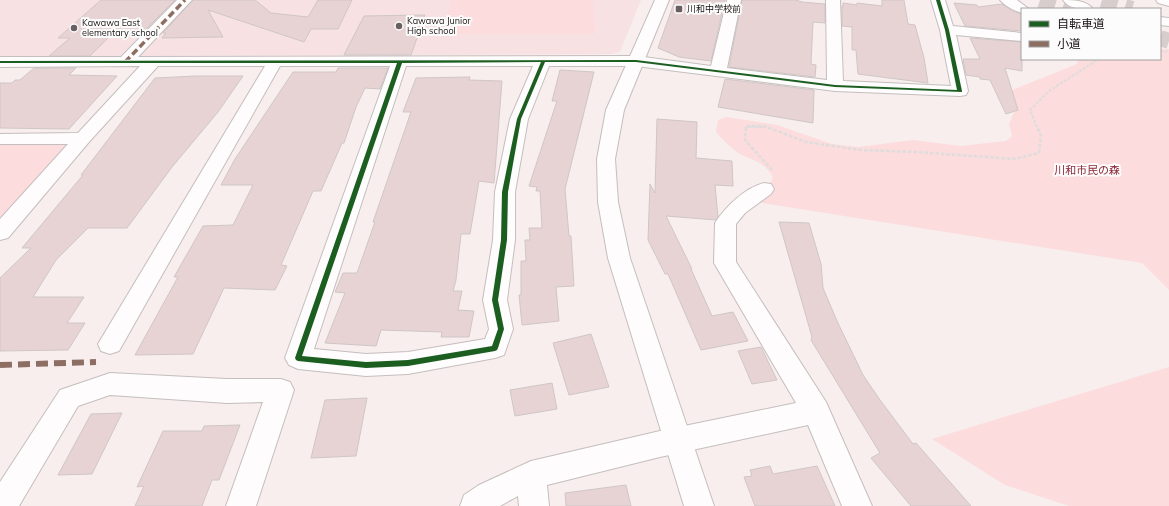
<svg xmlns="http://www.w3.org/2000/svg" width="1169" height="506" font-family="Mulish,'Noto Sans JP',sans-serif">
  <rect width="100%" height="100%" fill="#f8eeee"/>
  <g fill="#f7e1e2">
    <polygon points="0,0 178,0 119,57 0,57"/>
    <polygon points="190,0 641,0 620,52 610,54 139,56"/>
  </g>
  <g fill="#fcdcdc">
    <polygon points="452,0 593,0 595,34 441,34"/>
    <path d="M1160 49H1169V290L1142 263 749 201 750 193 771 182 773 177C761 158 752 162 737 152 729 147 722 138 716 132L718 120 727 117 777 125 832 144 858 147 913 140 960 146 1006 141 1012 136 1009 124 1016 108 1005 93 1077 64 1078 59H1160Z"/>
    <polygon points="0,145 66,145 0,218"/>
    <polygon points="1169,367 1169,506 1069,506 1005,485 932,439"/>
  </g>
  <g fill="#e8d3d4" stroke="#cfc6c6">
    <polygon points="101,0 175,0 142,33 113,33 90,56 49,56 70,38 58,38"/>
    <polygon points="193,0 255,0 271,13 308,17 318,0 352,0 338,29 311,29 304,42 208,10 223,37 162,38 166,33 163,33"/>
    <polygon points="675,0 725,0 711,61 679,57 658,48"/>
    <polygon points="742,0 796,0 802,2 825,4 825,23 813,22 811,64 816,65 815,77 729,67"/>
    <polygon points="882,0 904,0 908,24 915,25 924,58 928,83 858,74 856,50 852,50 852,27 842,26 842,6 843,6 843,3 857,5 857,3 882,6"/>
    <polygon points="954,3 977,5 978,7 1002,4 1013,11 1022,14 1022,31 965,26"/>
    <polygon points="425,15 420,27 421,27 411,55 344,55 364,16"/>
    <polygon points="970,38 1022,42 1022,71 1005,68 1018,110 1006,114 990,80 980,79 980,77 966,75 963,59 980,59"/>
    <polygon points="34,68 76,68 69,75 117,76 69,129 0,128 0,83 12,83 15,80 20,80"/>
    <polygon points="338,68 388,68 380,89 365,88 356,107 344,143 342,143 321,191 313,191 281,265 287,266 275,290 224,288 193,354 135,355 178,277 174,277 203,226 233,225 253,185 221,185 235,159 293,72 336,72"/>
    <polygon points="560,70 594,72 565,189 569,236 571,236 574,286 556,287 559,321 522,325 519,295 521,295 521,261 526,261 525,240 530,240 529,228 542,228 540,191 536,191 537,187 529,186 557,101 552,101"/>
    <polygon points="196,76 243,76 218,112 172,167 127,228 88,228 56,260 33,297 84,297 67,323 85,323 68,350 0,351 0,278 31,248 22,248 83,175 81,175 155,78"/>
    <polygon points="470,77 469,80 502,81 494,183 479,181 470,234 461,234 456,280 453,291 462,291 458,310 474,311 469,337 441,337 442,332 381,330 376,346 325,343 345,293 335,292 343,273 357,273 375,222 373,222 411,112 403,112 416,78"/>
    <polygon points="725,79 814,90 813,123 718,107"/>
    <polygon points="657,119 697,122 696,158 732,161 733,186 715,185 718,217 716,220 666,216 692,269 691,269 712,316 733,312 748,341 701,350 668,274 665,274 648,240 650,184 655,193"/>
    <polygon points="779,222 809,223 821,264 823,288 837,321 863,375 880,400 913,444 916,443 971,506 911,506 871,458 880,453 811,340 812,337"/>
    <polygon points="591,334 609,387 569,395 553,343"/>
    <polygon points="761,347 777,380 752,384 738,351"/>
    <polygon points="552,383 557,409 515,416 510,390"/>
    <polygon points="367,398 356,456 311,458 325,400"/>
    <polygon points="122,413 92,474 58,475 91,414"/>
    <polygon points="240,425 219,480 212,480 202,506 135,506 144,486 137,487 163,431 202,431 204,426"/>
    <polygon points="770,466 773,474 817,466 835,506 755,506 744,477 752,476 750,470"/>
    <polygon points="626,485 631,506 566,506 565,493"/>
  </g>
  <g fill="none" stroke-linecap="round" stroke-linejoin="round">
    <g stroke="#d7cdcd" stroke-width="16" stroke-dasharray="16 8" stroke-linecap="butt">
      <polyline points="1040,0 1069,9"/>
      <polyline points="1102,0 1132,9"/>
      <polyline points="1160,38 1169,41"/>
    </g>
    <defs>
      <g id="street">
        <path d="M177 0H192L138 57 636 56 711 66 727 0H741L727 68 827 80 826 0H840L843 81 951 86 940 30 931 0H945L953 26 1022 33V41L956 35 968 91 966 95 960 96 835 91 636 66H549L528 119 515 192V240L507 300 513 329 504 355 495 358 408 374 366 376 298 369 289 365 285 358 390 66H280L119 351 110 354 101 351 98 344 265 66H158L89 142 8 238 0 240V219L68 144H0V134L78 133 140 66 0 67V57H121ZM406 66H533L510 119 495 192 493 240 483 300 489 329 485 339 408 352 366 354 314 349Z"/>
        <path d="M1000 0H1017L1029 9H1022V13C1015 11 1005 6 1000 0Z"/>
        <path d="M1063 0C1074 0 1086 0 1093 9 1082 9 1070 10 1063 0Z"/>
        <polygon points="1156,0 1169,0 1169,6 1158,3"/>
        <polygon points="1160,17 1169,18 1169,26 1160,25"/>
        <path d="M764 183 771 184 774 189 771 194 745 213 736 224V262L826 402 872 506H842L808 425 660 457 547 485 549 506H519L518 496 500 506H460L464 495 479 485 531 461 660 431 796 403 714 263 715 223C726 206 745 188 764 183Z"/>
        <polygon points="110,373 227,379 281,379 290,382 294,390 256,506 226,506 263,402 227,403 110,395 78,406 19,506 0,506 0,482 60,390"/>
      </g>
      <polygon id="secondary" points="655,0 669,0 624,110 615,159 618,202 630,258 714,506 684,506 608,258 598,202 597,159 606,110"/>
    </defs>
    <use href="#street" stroke="#c5bebe" stroke-width="2"/>
    <use href="#secondary" stroke="#c5bebe" stroke-width="2"/>
    <g stroke="#dedcdc" stroke-width="2" stroke-dasharray="3 1.5" stroke-linecap="butt">
      <polyline points="1160,51 1169,52"/>
      <polyline points="746,127 766,127"/>
      <polyline points="1037,127 1030,110 1049,91 1099,59"/>
    </g>
    <polyline stroke="#dedcdc" stroke-width="2.5" stroke-dasharray="3.5 2" stroke-linecap="butt" points="772,170 745,140 746,126 764,126 806,142 860,150 916,152 1015,159 1039,153 1041,136 1037,126"/>
    <use href="#street" fill="#fefcfc" fill-rule="evenodd"/>
    <use href="#secondary" fill="#fefcfc" fill-rule="evenodd"/>
    <polyline stroke="#8d6e63" stroke-width="3.5" stroke-dasharray="7 3.5" stroke-linecap="butt" points="125,62 185,0"/>
    <polyline stroke="#8d6e63" stroke-width="6" stroke-dasharray="12 6" stroke-linecap="butt" points="0,365 96,362"/>
    <defs>
      <path id="cycleway" d="M936 0H940L949 30 962 91V92L835 87 636 62H545L521 119 508 192 507 240 498 300 504 329 498 348 497 350 495 351 408 366 366 368 298 361 296 360 295 358 397 63H0V61L636 60 835 85 957 90 945 30ZM541 62 517 119 502 192 501 240 492 300 498 329 492 346 408 360 366 362 302 356 402 63Z"/>
    </defs>
    <use href="#cycleway" stroke="#fcfcfc" stroke-width="2"/>
    <use href="#cycleway" fill="#1b5e20" fill-rule="evenodd"/>
  </g>
  <g fill="#686060" stroke="#fcfcfc" stroke-width="1.5">
    <rect x="675" y="5" width="8" height="8" rx="2"/>
    <circle cx="399" cy="26" r="4"/>
    <circle cx="74" cy="28" r="4"/>
  </g>
  <g text-anchor="middle" stroke-width="4" stroke-linejoin="round" paint-order="stroke">
    <g font-size="9" fill="#1b1414" stroke="#fcfcfc" text-anchor="start">
      <text x="687" y="12">川和中学校前</text>
      <text x="407" y="24">Kawawa Junior<tspan x="407" dy="10">High school</tspan></text>
      <text x="82" y="26">Kawawa East<tspan x="82" dy="10">elementary school</tspan></text>
    </g>
    <g font-size="11" fill="#8b2736" stroke="#fcfcfc">
      <text x="1087" y="174">川和市民の森</text>
    </g>
  </g>
  <rect x="1021" y="8" width="140" height="52" fill="#fcfcfc" stroke="#a29f9f"/>
  <rect x="1029" y="21" width="20" height="6" fill="#1b5e20" stroke="#a29f9f"/>
  <text x="1057" y="28" font-size="12" fill="#1b1414">自転車道</text>
  <rect x="1029" y="41" width="20" height="6" fill="#8d6e63" stroke="#a29f9f"/>
  <text x="1057" y="48" font-size="12" fill="#1b1414">小道</text>
</svg>
